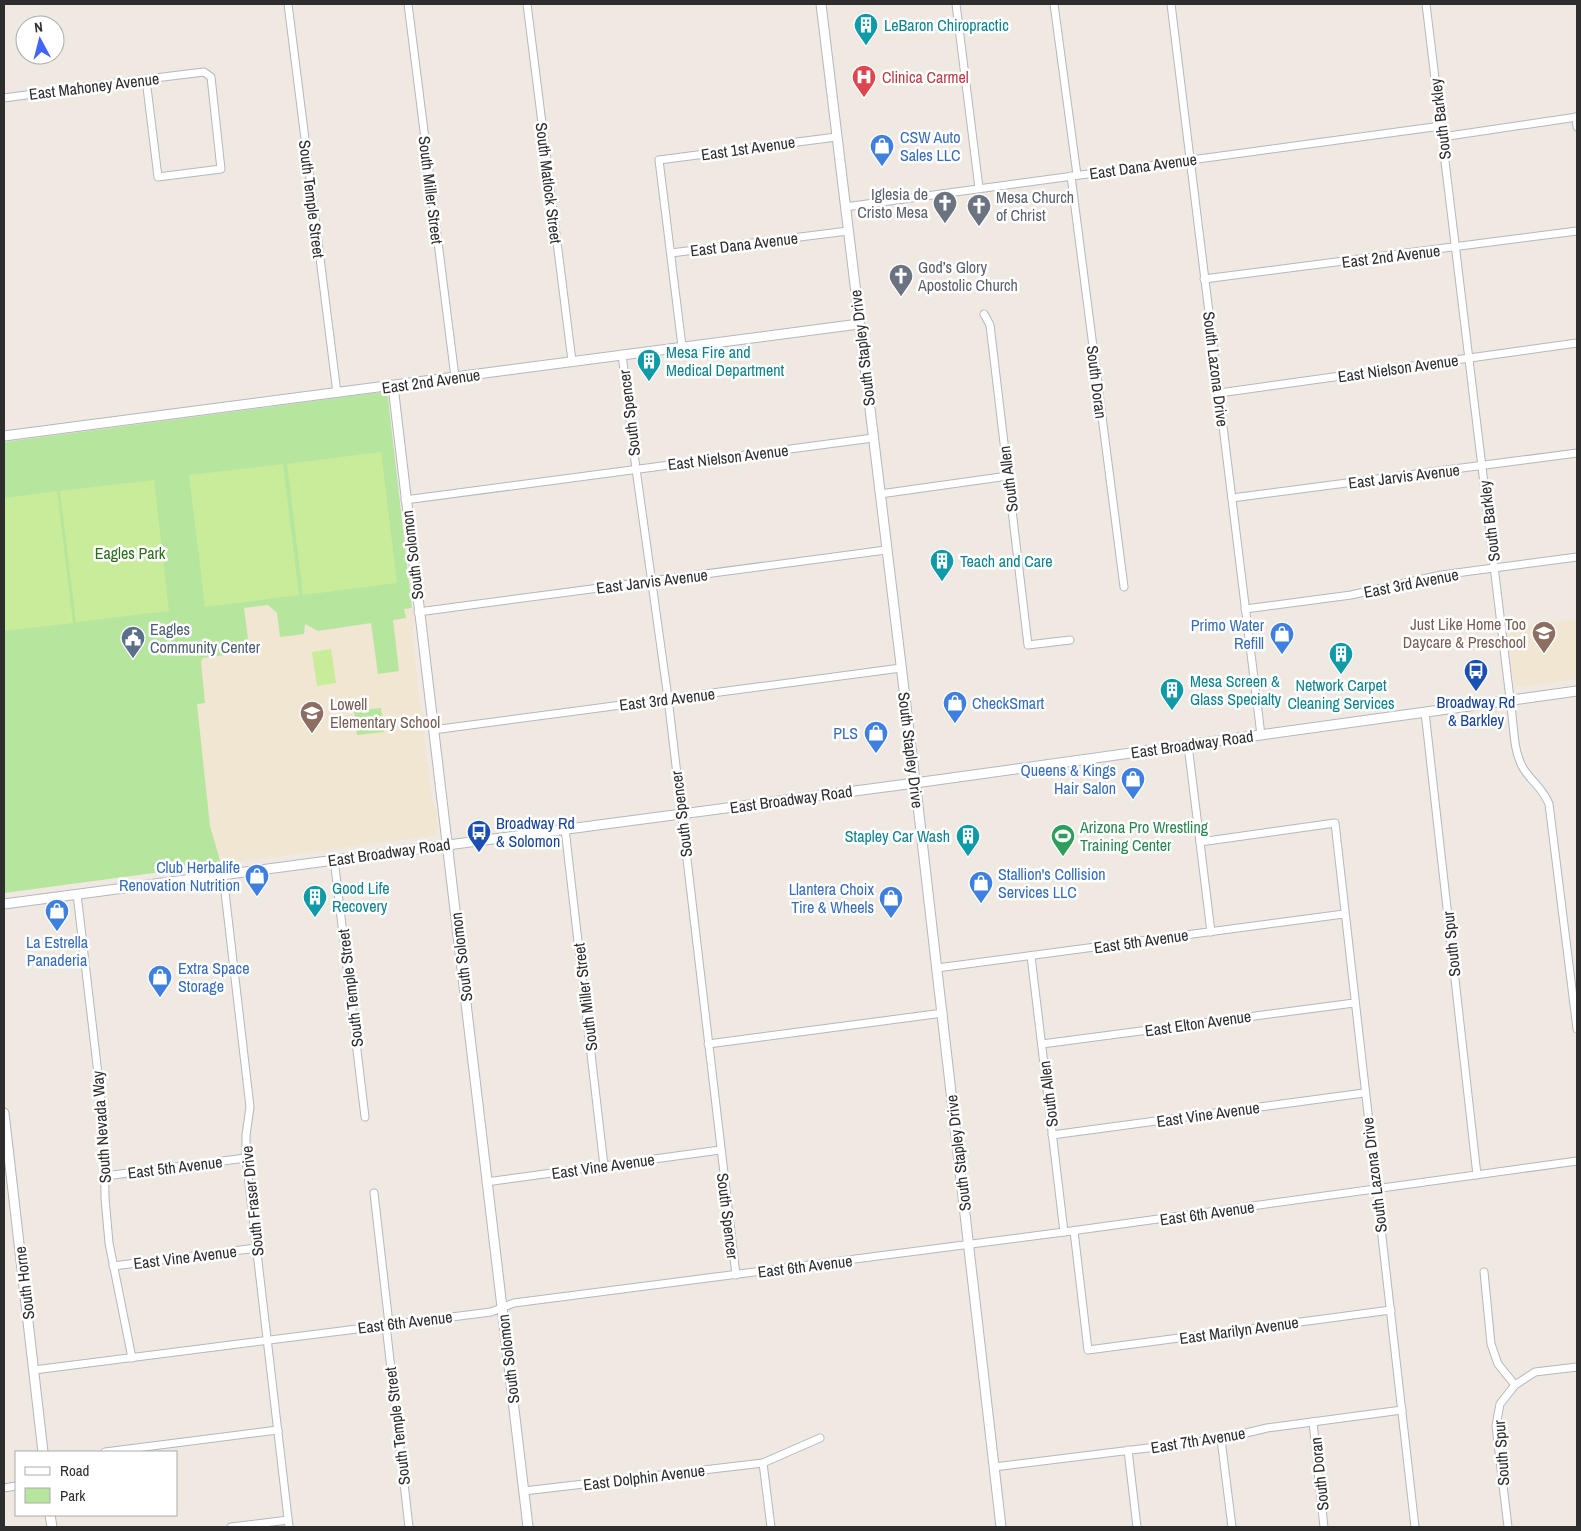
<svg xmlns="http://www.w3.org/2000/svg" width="1581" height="1531" font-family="'Archivo Narrow',sans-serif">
  <rect width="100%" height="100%" fill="#efe9e1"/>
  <g fill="#f0e6d1">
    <polygon points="267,605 277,613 286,615 318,631 412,608 414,621 412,633 420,706 425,716 426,727 424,740 432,800 436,809 438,835 221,864 210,826 197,704 205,703 201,662 244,608"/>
    <polygon points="1577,619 1577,679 1521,687 1516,685 1513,681 1507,629"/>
  </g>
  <g fill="#b6e59e">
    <polygon points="382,392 387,394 388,398 412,608 404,609 406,618 393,620 399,671 378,674 371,623 318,631 305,624 304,634 280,637 277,613 268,605 244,608 249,647 247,652 203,658 201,662 205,703 197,704 210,826 221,864 4,893 4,442"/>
    <polygon points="381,708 384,732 357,735 354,711"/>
  </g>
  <g fill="#c9ec9a">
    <polygon points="381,452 397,583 303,595 287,464"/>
    <polygon points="283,464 299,595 205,607 189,475"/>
    <polygon points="154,480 169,611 76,622 60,491"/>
    <polygon points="57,491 73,623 4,631 4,498"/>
    <polygon points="331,649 336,683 317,686 312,652"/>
  </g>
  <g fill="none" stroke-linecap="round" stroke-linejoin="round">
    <defs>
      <g id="minor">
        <polyline points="288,4 337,393"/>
        <polyline points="408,4 455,377"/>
        <polyline points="527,4 572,361"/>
        <polyline points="956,4 979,188"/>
        <polyline points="1054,4 1077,175"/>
        <polyline points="1171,4 1261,735"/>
        <path d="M1426 4 1512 715C1514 731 1514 751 1522 766 1529 780 1542 786 1549 804L1577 1029"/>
        <path d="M4 98C70 89 137 80 204 72L211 77 221 169 158 177 146 79"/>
        <polyline points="1576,117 1577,127"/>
        <polyline points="1442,137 1577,117"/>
        <polyline points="1071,176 1124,587"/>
        <polyline points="845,207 1441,126"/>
        <polyline points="671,253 848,231"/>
        <polyline points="1204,279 1577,231"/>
        <polyline points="984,314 990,325 1028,645 1070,640"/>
        <polyline points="682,346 659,160 836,137"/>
        <polyline points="622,354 636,469 668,698 736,1275"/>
        <polyline points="1219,393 1577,343"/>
        <polyline points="880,494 1008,476"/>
        <polyline points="1232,498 1577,453"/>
        <polyline points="405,500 873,438"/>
        <polyline points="1245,609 1351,595 1441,575 1577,557"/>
        <polyline points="418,612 886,550"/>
        <polyline points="1425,712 1477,1175"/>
        <polyline points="433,730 901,668"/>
        <polyline points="1188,745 1211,932"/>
        <polyline points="565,829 604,1166"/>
        <polyline points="1200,842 1335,823 1415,1527"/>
        <polyline points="334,859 365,1117"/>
        <polyline points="223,875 250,1107 246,1135 246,1158 289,1527"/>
        <polyline points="77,894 104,1125 105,1198 109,1243 132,1358"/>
        <polyline points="1031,956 1064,1232"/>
        <polyline points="937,968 1344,914"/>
        <polyline points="708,1044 943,1013"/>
        <polyline points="1042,1044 1354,1003"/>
        <polyline points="1052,1135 1364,1093"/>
        <polyline points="105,1176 246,1158"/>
        <polyline points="486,1182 720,1150"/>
        <polyline points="374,1193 389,1324"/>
        <polyline points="1074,1231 1088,1350 1391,1310"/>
        <polyline points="113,1266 257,1248"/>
        <polyline points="1484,1272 1491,1344 1498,1364 1515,1385"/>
        <polyline points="386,1325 409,1527"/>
        <polyline points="34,1370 491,1312 514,1303 1064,1232 1577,1161"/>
        <polyline points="1313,1422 1324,1527"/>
        <polyline points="1221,1439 1232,1527"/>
        <polyline points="1128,1450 1137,1527"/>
        <polyline points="105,1452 278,1430"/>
        <polyline points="763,1463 771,1527"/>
        <polyline points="994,1467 1221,1439 1267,1428 1402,1410"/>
        <polyline points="4,1488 16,1486"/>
        <polyline points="524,1491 763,1463 820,1438"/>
        <polyline points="231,1527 288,1520"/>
        <polyline points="1508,1527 1496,1426 1500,1404 1515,1385 1535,1372 1577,1367"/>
      </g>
      <g id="tertiary">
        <polyline points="393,386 528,1527"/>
        <polyline points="4,436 859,324"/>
        <polyline points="4,1113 43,1452"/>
        <polyline points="50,1515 52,1527"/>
      </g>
      <g id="secondary">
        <polyline points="821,4 917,797 1001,1527"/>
        <polyline points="4,904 915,783 1577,691"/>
      </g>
    </defs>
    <use href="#minor" stroke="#b4b7c1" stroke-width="9"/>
    <use href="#tertiary" stroke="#b4b7c1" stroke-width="11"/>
    <use href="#secondary" stroke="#b4b7c1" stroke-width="11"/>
    <use href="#minor" stroke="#fff" stroke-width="7"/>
    <use href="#tertiary" stroke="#fff" stroke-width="9"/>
    <use href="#secondary" stroke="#fff" stroke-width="9"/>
  </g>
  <defs>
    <symbol id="building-pin" viewBox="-11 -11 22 30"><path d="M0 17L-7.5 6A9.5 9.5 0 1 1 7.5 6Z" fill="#0f9aa8" stroke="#fff"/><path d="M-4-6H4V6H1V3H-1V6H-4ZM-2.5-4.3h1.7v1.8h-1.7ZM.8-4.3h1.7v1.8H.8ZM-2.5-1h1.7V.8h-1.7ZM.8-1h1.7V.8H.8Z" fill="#fff"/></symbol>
    <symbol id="hospital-pin" viewBox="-11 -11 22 30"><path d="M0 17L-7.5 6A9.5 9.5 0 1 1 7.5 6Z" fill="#e0444e" stroke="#fff"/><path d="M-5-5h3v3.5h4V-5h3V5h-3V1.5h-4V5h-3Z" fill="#fff"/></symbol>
    <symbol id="shop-pin" viewBox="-11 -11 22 30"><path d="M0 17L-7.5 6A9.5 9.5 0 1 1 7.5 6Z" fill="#3f7fe0" stroke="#fff"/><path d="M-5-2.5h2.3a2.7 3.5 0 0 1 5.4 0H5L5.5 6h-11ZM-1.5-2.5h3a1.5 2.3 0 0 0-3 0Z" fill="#fff"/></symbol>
    <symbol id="church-pin" viewBox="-11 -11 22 30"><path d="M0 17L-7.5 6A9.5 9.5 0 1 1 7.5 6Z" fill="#6b7280" stroke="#fff"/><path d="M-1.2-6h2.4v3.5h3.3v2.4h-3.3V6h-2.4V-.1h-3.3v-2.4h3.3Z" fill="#fff"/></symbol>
    <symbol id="school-pin" viewBox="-11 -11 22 30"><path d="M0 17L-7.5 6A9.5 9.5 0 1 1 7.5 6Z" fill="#8d6e63" stroke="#fff"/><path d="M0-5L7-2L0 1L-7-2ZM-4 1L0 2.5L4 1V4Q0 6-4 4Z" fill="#fff"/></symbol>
    <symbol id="civic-pin" viewBox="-11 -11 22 30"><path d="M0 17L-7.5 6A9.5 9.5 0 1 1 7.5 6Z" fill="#5c6f8a" stroke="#fff"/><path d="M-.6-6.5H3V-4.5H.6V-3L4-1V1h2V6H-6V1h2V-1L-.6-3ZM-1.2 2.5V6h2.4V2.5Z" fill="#fff"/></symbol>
    <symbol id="bus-pin" viewBox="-11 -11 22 30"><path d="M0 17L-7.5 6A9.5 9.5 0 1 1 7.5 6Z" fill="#1a4fb4" stroke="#fff"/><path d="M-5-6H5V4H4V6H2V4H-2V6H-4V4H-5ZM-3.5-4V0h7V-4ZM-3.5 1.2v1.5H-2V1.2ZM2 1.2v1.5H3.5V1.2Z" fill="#fff"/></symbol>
    <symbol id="stadium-pin" viewBox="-11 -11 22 30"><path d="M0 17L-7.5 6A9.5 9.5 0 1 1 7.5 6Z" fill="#2e9e5b" stroke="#fff"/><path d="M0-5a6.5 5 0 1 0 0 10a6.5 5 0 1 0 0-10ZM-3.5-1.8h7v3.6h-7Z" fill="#fff"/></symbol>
  </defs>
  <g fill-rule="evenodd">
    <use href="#building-pin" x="852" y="11" width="28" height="38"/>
    <use href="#hospital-pin" x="850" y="63" width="28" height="38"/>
    <use href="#shop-pin" x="868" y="132" width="28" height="38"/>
    <use href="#church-pin" x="931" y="189" width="28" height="38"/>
    <use href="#church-pin" x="965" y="192" width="28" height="38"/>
    <use href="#church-pin" x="887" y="262" width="28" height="38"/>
    <use href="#building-pin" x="635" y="347" width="28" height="38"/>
    <use href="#building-pin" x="928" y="547" width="28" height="38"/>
    <use href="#school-pin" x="1530" y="619" width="28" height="38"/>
    <use href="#shop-pin" x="1268" y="620" width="28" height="38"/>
    <use href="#civic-pin" x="119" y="624" width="28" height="38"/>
    <use href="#building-pin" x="1327" y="640" width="28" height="38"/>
    <use href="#bus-pin" x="1462" y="657" width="28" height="38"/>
    <use href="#building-pin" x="1158" y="676" width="28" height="38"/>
    <use href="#shop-pin" x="941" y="689" width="28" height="38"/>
    <use href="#school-pin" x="298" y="699" width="28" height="38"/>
    <use href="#shop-pin" x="862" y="719" width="28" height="38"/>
    <use href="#shop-pin" x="1119" y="765" width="28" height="38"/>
    <use href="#bus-pin" x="465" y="818" width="28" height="38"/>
    <use href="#building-pin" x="954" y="822" width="28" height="38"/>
    <use href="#stadium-pin" x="1049" y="822" width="28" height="38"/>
    <use href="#shop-pin" x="243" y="862" width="28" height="38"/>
    <use href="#shop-pin" x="967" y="869" width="28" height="38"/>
    <use href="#building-pin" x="301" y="883" width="28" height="38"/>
    <use href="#shop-pin" x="877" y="884" width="28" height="38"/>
    <use href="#shop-pin" x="43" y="897" width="28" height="38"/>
    <use href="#shop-pin" x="146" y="963" width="28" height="38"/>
  </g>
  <g text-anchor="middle" stroke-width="5" stroke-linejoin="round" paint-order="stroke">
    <g font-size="16" fill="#0d838f" stroke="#fff" text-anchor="start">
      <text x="884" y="31">LeBaron Chiropractic</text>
      <text x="666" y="358">Mesa Fire and<tspan x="666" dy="18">Medical Department</tspan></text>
      <text x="960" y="567">Teach and Care</text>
      <text x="1190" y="687">Mesa Screen &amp;<tspan x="1190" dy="18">Glass Specialty</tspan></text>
      <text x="1341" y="691" text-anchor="middle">Network Carpet<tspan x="1341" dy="18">Cleaning Services</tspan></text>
      <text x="950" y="842" text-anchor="end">Stapley Car Wash</text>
      <text x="332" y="894">Good Life<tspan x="332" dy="18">Recovery</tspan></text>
    </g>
    <g font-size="16" fill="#be3a42" stroke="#fff" text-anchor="start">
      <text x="882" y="83">Clinica Carmel</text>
    </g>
    <g font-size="16" fill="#2e2e2e" stroke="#fff">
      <text transform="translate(94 86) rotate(-7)" y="6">East Mahoney Avenue</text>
      <text transform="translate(1440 119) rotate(-97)" y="6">South Barkley</text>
      <text transform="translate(748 148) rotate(-8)" y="6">East 1st Avenue</text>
      <text transform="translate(1143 166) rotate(-8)" y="6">East Dana Avenue</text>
      <text transform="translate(549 183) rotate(83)" y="6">South Matlock Street</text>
      <text transform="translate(431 190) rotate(83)" y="6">South Miller Street</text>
      <text transform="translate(312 199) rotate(83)" y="6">South Temple Street</text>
      <text transform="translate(744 244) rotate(-7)" y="6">East Dana Avenue</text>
      <text transform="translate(1391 256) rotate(-7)" y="6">East 2nd Avenue</text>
      <text transform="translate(862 348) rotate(-97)" y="6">South Stapley Drive</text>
      <text transform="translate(1398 368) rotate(-8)" y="6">East Nielson Avenue</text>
      <text transform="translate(1216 369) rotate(83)" y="6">South Lazona Drive</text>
      <text transform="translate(431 381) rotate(-8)" y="6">East 2nd Avenue</text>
      <text transform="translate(1097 382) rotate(83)" y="6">South Doran</text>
      <text transform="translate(629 413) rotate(-97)" y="6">South Spencer</text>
      <text transform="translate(728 457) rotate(-7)" y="6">East Nielson Avenue</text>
      <text transform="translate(1404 476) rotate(-7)" y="6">East Jarvis Avenue</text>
      <text transform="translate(1008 479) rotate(-97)" y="6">South Allen</text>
      <text transform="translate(1489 521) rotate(-97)" y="6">South Barkley</text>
      <text transform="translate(412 555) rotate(-97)" y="6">South Solomon</text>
      <text transform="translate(652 581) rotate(-7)" y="6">East Jarvis Avenue</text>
      <text transform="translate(1411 583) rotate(-11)" y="6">East 3rd Avenue</text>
      <text transform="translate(667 699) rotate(-7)" y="6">East 3rd Avenue</text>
      <text transform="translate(1192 744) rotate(-8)" y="6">East Broadway Road</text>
      <text transform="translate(911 750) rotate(83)" y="6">South Stapley Drive</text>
      <text transform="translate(791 799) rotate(-8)" y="6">East Broadway Road</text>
      <text transform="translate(681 814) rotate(-97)" y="6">South Spencer</text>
      <text transform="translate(389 852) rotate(-8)" y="6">East Broadway Road</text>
      <text transform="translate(1141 941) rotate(-8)" y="6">East 5th Avenue</text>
      <text transform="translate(1451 944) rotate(-96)" y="6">South Spur</text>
      <text transform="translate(461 957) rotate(-97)" y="6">South Solomon</text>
      <text transform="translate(350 988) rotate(-97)" y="6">South Temple Street</text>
      <text transform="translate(585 997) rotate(-97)" y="6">South Miller Street</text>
      <text transform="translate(1198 1023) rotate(-8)" y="6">East Elton Avenue</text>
      <text transform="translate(1048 1094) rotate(-97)" y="6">South Allen</text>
      <text transform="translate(1208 1114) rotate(-8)" y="6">East Vine Avenue</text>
      <text transform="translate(101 1127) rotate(-94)" y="6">South Nevada Way</text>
      <text transform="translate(958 1153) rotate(-97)" y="6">South Stapley Drive</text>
      <text transform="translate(603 1166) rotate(-8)" y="6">East Vine Avenue</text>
      <text transform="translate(175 1167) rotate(-7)" y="6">East 5th Avenue</text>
      <text transform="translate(1374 1175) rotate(-97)" y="6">South Lazona Drive</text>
      <text transform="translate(252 1201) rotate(-96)" y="6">South Fraser Drive</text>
      <text transform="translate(1207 1213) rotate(-8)" y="6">East 6th Avenue</text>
      <text transform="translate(728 1216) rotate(83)" y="6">South Spencer</text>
      <text transform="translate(185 1257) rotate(-7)" y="6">East Vine Avenue</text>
      <text transform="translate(805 1266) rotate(-7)" y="6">East 6th Avenue</text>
      <text transform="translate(24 1283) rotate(-97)" y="6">South Horne</text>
      <text transform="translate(405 1322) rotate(-7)" y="6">East 6th Avenue</text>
      <text transform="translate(1239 1330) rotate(-8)" y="6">East Marilyn Avenue</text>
      <text transform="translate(508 1359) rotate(-97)" y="6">South Solomon</text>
      <text transform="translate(397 1426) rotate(-97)" y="6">South Temple Street</text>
      <text transform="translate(1198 1440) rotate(-9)" y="6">East 7th Avenue</text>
      <text transform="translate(1501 1453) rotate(-94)" y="6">South Spur</text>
      <text transform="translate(1319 1474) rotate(-96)" y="6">South Doran</text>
      <text transform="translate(644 1477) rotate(-7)" y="6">East Dolphin Avenue</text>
    </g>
    <g font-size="16" fill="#366cbe" stroke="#fff" text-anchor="end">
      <text x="900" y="143" text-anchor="start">CSW Auto<tspan x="900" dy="18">Sales LLC</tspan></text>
      <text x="1264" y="631">Primo Water<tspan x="1264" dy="18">Refill</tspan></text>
      <text x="972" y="709" text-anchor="start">CheckSmart</text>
      <text x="858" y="739">PLS</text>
      <text x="1116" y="776">Queens &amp; Kings<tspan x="1116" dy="18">Hair Salon</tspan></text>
      <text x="240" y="873">Club Herbalife<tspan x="240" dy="18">Renovation Nutrition</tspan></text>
      <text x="998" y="880" text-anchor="start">Stallion's Collision<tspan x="998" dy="18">Services LLC</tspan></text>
      <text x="874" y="895">Llantera Choix<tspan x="874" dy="18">Tire &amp; Wheels</tspan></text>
      <text x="57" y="948" text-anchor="middle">La Estrella<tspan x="57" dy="18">Panaderia</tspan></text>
      <text x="178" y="974" text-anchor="start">Extra Space<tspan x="178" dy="18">Storage</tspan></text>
    </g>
    <g font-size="16" fill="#5b616d" stroke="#fff" text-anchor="start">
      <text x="928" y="200" text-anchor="end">Iglesia de<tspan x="928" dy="18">Cristo Mesa</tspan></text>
      <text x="996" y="203">Mesa Church<tspan x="996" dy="18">of Christ</tspan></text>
      <text x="918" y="273">God’s Glory<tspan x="918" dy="18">Apostolic Church</tspan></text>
    </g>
    <g font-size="16" fill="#2c6e1b" stroke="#fff">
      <text x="130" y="559">Eagles Park</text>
    </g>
    <g font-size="16" fill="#785e54" stroke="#fff" text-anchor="end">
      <text x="1526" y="630">Just Like Home Too<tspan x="1526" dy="18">Daycare &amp; Preschool</tspan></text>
      <text x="330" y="710" text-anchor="start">Lowell<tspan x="330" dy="18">Elementary School</tspan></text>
    </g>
    <g font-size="16" fill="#4e5e75" stroke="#fff" text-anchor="start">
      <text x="150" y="635">Eagles<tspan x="150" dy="18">Community Center</tspan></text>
    </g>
    <g font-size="16" fill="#164399" stroke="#fff">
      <text x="1476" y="708">Broadway Rd<tspan x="1476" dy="18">&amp; Barkley</tspan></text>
      <text x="496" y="829" text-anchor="start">Broadway Rd<tspan x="496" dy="18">&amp; Solomon</tspan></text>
    </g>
    <g font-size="16" fill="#27864d" stroke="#fff" text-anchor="start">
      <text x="1080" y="833">Arizona Pro Wrestling<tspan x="1080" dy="18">Training Center</tspan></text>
    </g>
  </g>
  <rect width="1581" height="1531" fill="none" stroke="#2e2e2e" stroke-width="10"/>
  <rect x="15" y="1451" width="162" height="65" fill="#ffffff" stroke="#ababab"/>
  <rect x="25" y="1467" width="25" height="8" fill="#ffffff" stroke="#ababab"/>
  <text x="60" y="1476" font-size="15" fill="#2e2e2e">Road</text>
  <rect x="25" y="1488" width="25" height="15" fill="#b6e59e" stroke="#ababab"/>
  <text x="60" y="1501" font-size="15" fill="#2e2e2e">Park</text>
  <g transform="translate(40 40) rotate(353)"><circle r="24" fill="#ffffff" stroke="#ababab"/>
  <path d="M0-4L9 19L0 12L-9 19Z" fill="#4264fb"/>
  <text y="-8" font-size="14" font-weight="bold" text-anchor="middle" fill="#2e2e2e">N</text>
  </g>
</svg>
